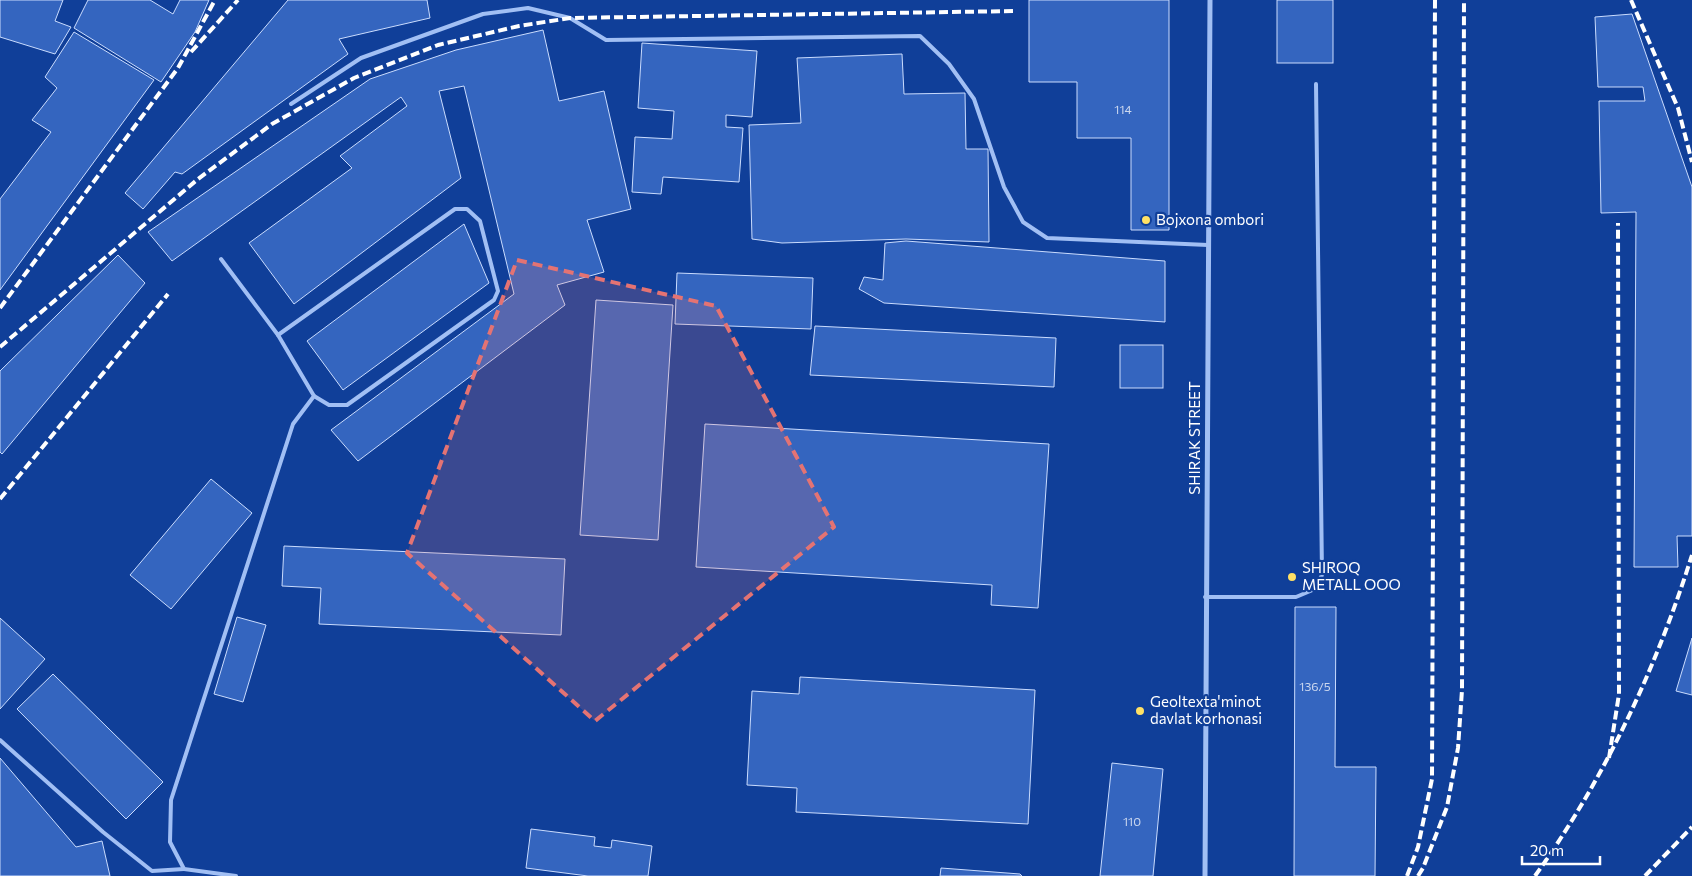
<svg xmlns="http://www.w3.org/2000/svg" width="1692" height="876" font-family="Commissioner,sans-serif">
  <rect width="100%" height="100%" fill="#103f99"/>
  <g fill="#3465bf" stroke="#cadcfe">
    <polygon points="0,0 63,0 55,21 71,27 55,54 0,37"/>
    <polygon points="88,0 150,0 173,14 180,0 209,0 195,32 161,82 74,28"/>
    <polygon points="288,0 427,0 430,18 339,39 348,54 182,174 175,172 143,209 125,193"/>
    <polygon points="1029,0 1169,0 1169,230 1131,230 1131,138 1077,138 1077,82 1029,82"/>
    <rect x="1277" y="0" width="56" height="63"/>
    <polygon points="1632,14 1692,187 1692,536 1677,536 1678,567 1634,567 1636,212 1601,213 1599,101 1645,101 1643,87 1598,87 1595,17"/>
    <polygon points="543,30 559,101 604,91 631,209 587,220 604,272 557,285 565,305 358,461 331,430 514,294 464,86 439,91 461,178 294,304 249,243 352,168 340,156 407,106 401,97 172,261 148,232 370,79 456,50"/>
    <polygon points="74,32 154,80 0,290 0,199 51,132 32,120 57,88 45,77"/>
    <polygon points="642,43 757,51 752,117 726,115 726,127 743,128 739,182 663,177 661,194 632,192 635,137 672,139 674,111 638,108"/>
    <polygon points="902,54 904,94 965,93 966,149 988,149 989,242 906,239 782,243 752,239 749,125 801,123 797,58"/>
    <polygon points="464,224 489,283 343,390 307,341"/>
    <polygon points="906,241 1165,261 1165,322 884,303 859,289 864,277 883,280 885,243"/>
    <polygon points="118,255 145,283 2,454 0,452 0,371"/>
    <polygon points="677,273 813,278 811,329 675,324"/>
    <polygon points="596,300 673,305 658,540 580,535"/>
    <polygon points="815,326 1056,338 1054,387 810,375"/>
    <rect x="1120" y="345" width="43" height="43"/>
    <polygon points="705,424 1049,444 1038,608 991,605 992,585 696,567"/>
    <polygon points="211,479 252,513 171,609 130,575"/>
    <polygon points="284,546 565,559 561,635 319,624 321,588 282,586"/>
    <polygon points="1295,607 1336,607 1335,767 1376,767 1375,876 1294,876"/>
    <polygon points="237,617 266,625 243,702 214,694"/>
    <polygon points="0,618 45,659 0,709"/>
    <polygon points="1692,638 1692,695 1676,691"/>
    <polygon points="53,674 163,782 126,819 17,709"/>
    <polygon points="800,677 1035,690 1028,824 796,812 797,788 747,785 752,691 799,694"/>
    <polygon points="0,758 76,847 102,841 110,876 0,876"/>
    <polygon points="1112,763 1163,769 1153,876 1100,876"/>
    <polygon points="531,829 595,837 594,846 611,848 612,840 652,846 648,876 588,876 526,868"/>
    <polygon points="941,868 1020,874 1022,876 940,876"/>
  </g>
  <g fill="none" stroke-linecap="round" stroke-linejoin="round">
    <g stroke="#a1bff4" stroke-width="4">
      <polyline points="291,104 361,58 483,14 528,8 570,18 606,40 920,36 949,64 974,99 1004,187 1023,222 1047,238 1208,245"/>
      <polyline points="221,259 278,335 314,396 293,424 171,800 170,842 184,869 236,876"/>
      <polyline points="278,335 455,209 467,209 480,221 498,291 494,300 347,405 329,405 314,396"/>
      <polyline points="1205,597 1296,597 1315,589 1322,575 1316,84"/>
      <polyline points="0,740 103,832 152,871 184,869"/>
    </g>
    <polyline stroke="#a1bff4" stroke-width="5" points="1205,876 1210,0"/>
    <g stroke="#fff" stroke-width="4" stroke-dasharray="9 4" stroke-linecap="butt">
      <polyline points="1631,0 1678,108 1692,162"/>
      <polyline points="191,52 238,0"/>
      <polyline points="0,308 178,68 215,0"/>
      <polyline points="0,347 198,179 272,124 354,78 438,45 519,26 570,18 1016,11"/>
      <polyline points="0,499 168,294"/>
      <polyline points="1609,758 1619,694 1618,223"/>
      <polyline points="1407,876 1418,847 1432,779 1435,0"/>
      <polyline points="1418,876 1423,868 1447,807 1458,748 1462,690 1464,0"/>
      <path d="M1535 876C1605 778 1656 669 1692 555"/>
      <polyline points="1645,876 1692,827"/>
    </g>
  </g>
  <path fill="#e47373" fill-opacity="0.2" stroke="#e47373" stroke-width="4" stroke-dasharray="10 6" stroke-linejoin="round" d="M517 260 716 306 834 527 595 721 407 553Z"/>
  <g fill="#ffe165" stroke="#103f99" stroke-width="2">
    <circle cx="1146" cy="220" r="5"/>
    <circle cx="1292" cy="577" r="5"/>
    <circle cx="1140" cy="711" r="5"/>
  </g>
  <g text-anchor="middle" stroke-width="4.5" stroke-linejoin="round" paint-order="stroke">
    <g font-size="12" fill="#ccd8ef">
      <text x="1123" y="114">114</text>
      <text x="1315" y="691">136/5</text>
      <text x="1132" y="826">110</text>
    </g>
    <g font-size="15" fill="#fff" stroke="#103f99" text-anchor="start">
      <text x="1156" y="225">Bojxona ombori</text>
      <text x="1302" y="573">SHIROQ<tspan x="1302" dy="17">METALL ООО</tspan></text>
      <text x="1150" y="707">Geoltexta'minot<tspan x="1150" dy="17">davlat korhonasi</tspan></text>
    </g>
    <g font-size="15" fill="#fff" stroke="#103f99">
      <text transform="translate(1195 438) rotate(-90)" y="5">SHIRAK STREET</text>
    </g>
  </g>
  <path d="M1522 856v8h78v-8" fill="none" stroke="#ffffff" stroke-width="2.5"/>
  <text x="1530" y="856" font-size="15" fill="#ffffff" stroke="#103f99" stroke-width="4" paint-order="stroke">20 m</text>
</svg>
